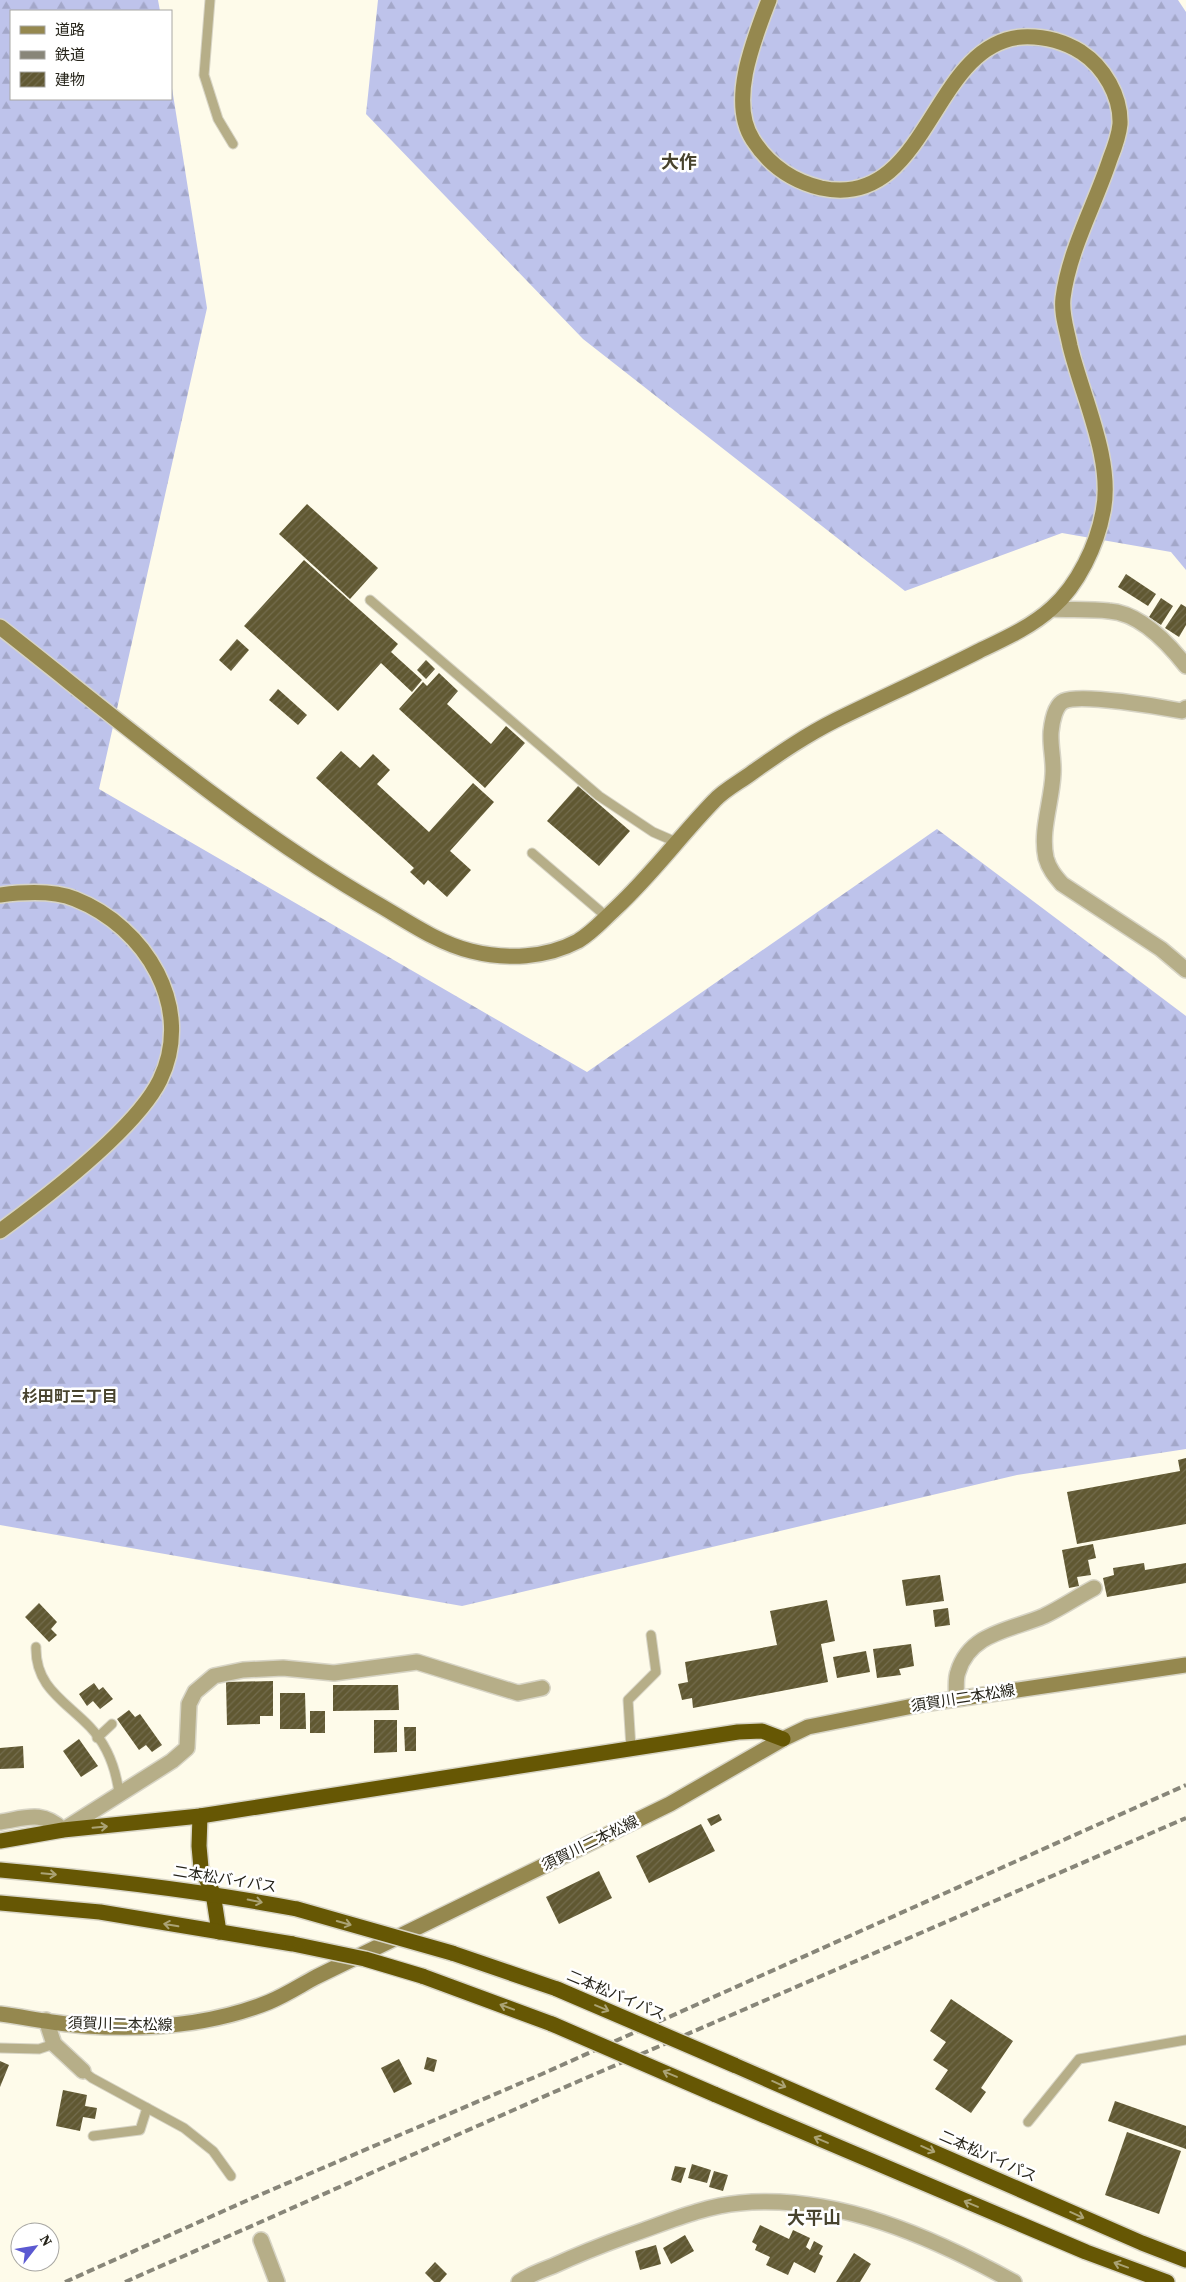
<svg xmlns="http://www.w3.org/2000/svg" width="1186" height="2282" font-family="'Source Serif 4','Noto Sans JP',serif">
  <defs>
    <pattern id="forest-firs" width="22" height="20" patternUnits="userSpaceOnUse" patternTransform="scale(1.25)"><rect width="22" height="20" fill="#bec3eb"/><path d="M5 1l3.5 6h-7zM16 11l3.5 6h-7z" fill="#a3a7c9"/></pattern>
    <pattern id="building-hatch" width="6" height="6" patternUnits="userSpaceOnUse" patternTransform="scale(1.25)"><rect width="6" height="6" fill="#605832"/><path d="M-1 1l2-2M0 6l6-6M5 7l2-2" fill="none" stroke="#736c4d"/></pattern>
  </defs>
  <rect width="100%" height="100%" fill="#fefbea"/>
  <g fill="url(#forest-firs)">
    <polygon points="0,0 158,0 160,11 11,11 11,99 171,99 171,82 207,308 99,789 587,1072 937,829 1186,1016 1186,1449 1017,1475 462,1606 0,1525"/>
    <polygon points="378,0 1178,0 1186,12 1186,570 1171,552 1062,533 905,591 583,339 366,114"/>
  </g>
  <g fill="url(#building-hatch)">
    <polygon points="307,504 378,568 350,599 279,534"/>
    <polygon points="304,560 398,644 391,652 422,680 412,692 381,663 338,711 244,626"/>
    <polygon points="1126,574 1156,594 1148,606 1118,587"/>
    <polygon points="1161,598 1173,606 1161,625 1149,617"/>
    <polygon points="1181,604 1186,607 1186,625 1179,637 1165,628"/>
    <polygon points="237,639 249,650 231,671 219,660"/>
    <polygon points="426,660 435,669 426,679 417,670"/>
    <polygon points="439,673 458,691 447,704 491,744 506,726 525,743 485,788 399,709 423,682 427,686"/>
    <polygon points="278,689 307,715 298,725 269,700"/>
    <polygon points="341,751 360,768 373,754 390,770 377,784 429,832 473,783 494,802 450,851 471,870 447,897 428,880 424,885 410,872 414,868 316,778"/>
    <polygon points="578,786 630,831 599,866 547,821"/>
    <polygon points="1186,1458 1186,1524 1077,1544 1067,1492 1180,1471 1178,1460"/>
    <polygon points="1093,1544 1096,1558 1088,1560 1091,1575 1077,1577 1079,1586 1069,1588 1062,1550"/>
    <polygon points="1144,1563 1145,1570 1186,1563 1186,1583 1107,1597 1103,1578 1114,1575 1113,1568"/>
    <polygon points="940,1575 944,1601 906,1606 902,1580"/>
    <polygon points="827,1600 835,1641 821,1644 828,1682 693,1708 692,1698 682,1700 678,1684 688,1682 685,1662 777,1645 770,1611"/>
    <polygon points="39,1603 57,1622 51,1629 57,1635 49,1642 25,1617"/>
    <polygon points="948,1608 950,1625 935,1627 933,1610"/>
    <polygon points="911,1644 914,1666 899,1669 901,1675 877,1678 873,1649"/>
    <polygon points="866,1651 870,1672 837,1678 833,1657"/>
    <polygon points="273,1681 273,1716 260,1716 260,1724 227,1725 226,1682"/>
    <polygon points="94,1683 99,1690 103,1687 113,1699 100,1709 93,1701 87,1706 79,1694"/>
    <polygon points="333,1685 398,1685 399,1710 333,1711"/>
    <polygon points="280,1693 305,1693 306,1729 280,1729"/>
    <polygon points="129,1710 135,1717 140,1714 162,1745 152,1752 146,1745 139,1750 117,1719"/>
    <rect x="310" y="1711" width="15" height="22"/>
    <polygon points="374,1720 397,1720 397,1752 374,1753"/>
    <polygon points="404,1727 416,1727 416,1751 405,1751"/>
    <polygon points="79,1739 98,1766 81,1777 63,1751"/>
    <polygon points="23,1746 24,1768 0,1769 0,1748"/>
    <polygon points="719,1814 722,1820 711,1826 707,1819"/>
    <polygon points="701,1824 715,1851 649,1883 636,1856"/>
    <polygon points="599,1871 612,1898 559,1924 546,1897"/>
    <polygon points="951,1999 1013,2041 981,2088 986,2092 971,2113 935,2089 948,2070 933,2060 946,2042 930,2031"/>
    <polygon points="427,2057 437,2060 434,2072 424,2069"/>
    <polygon points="399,2059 412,2084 394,2093 381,2068"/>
    <polygon points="0,2061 9,2065 0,2087"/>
    <polygon points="63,2090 87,2095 85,2106 97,2108 95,2119 83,2117 80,2131 56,2126"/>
    <polygon points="1115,2101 1186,2126 1186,2149 1108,2121"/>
    <polygon points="1127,2132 1181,2151 1159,2214 1105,2195"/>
    <polygon points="692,2164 711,2170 707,2183 688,2178"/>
    <polygon points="675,2166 686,2168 681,2183 671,2180"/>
    <polygon points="714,2171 728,2175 723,2191 709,2187"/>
    <polygon points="760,2225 789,2239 793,2230 810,2238 806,2247 810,2250 814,2241 823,2246 819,2254 823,2256 815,2273 794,2262 788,2275 766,2265 770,2257 755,2250 757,2245 752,2242"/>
    <polygon points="685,2235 694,2251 671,2264 663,2248"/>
    <polygon points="656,2245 661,2264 640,2270 635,2251"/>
    <polygon points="854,2253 871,2264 860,2282 836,2282"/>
    <polygon points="435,2262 447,2274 440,2282 434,2282 425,2273"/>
  </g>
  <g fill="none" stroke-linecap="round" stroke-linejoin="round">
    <defs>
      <g id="lane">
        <polyline points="210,0 204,75 218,119 233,144"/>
        <polyline points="370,600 599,796 653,832 676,842"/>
        <polyline points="532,853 607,917"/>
        <path d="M36 1647C35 1687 65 1701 90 1727 107 1745 116 1770 119 1793"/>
        <polyline points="97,1738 112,1724"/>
        <polyline points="631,1748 628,1700 656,1672 651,1635"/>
        <polyline points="0,2048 39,2049 54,2044"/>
        <polyline points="83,2071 92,2078 184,2128 213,2151 231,2176"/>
        <polyline points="1028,2122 1079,2059 1186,2040"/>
        <polyline points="93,2136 140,2130 147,2108"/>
      </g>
      <g id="street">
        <path d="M1051 609C1070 610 1090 609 1109 611 1140 613 1168 643 1186 666"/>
        <path d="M1186 708 1182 711C1161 707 1081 693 1064 701 1055 705 1052 722 1051 732 1050 746 1054 760 1053 774 1052 801 1040 831 1046 858 1049 869 1055 876 1062 884L1161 949 1186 970"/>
        <path d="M956 1698C957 1690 955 1679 958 1672 970 1632 1012 1630 1044 1616 1061 1608 1077 1597 1094 1588"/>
        <path d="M0 1822C26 1818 42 1810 63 1830L172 1761 187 1748 189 1704 195 1692 214 1676 243 1670 283 1668 334 1673 417 1662 518 1693 542 1688"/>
        <polyline points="46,2020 54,2044 83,2071"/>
        <polyline points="261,2240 277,2282"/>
        <path d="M519 2282C529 2275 542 2270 553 2266 577 2255 602 2245 627 2236 663 2224 702 2206 740 2203 836 2194 932 2237 1014 2282"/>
      </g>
      <g id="secondary">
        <path d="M0 627C121 722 240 824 374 902 404 919 437 943 471 951 507 960 546 958 578 941 593 932 603 920 615 909 651 876 680 836 714 801 725 789 740 782 753 772 780 753 806 735 836 720 883 697 932 675 979 651 1004 639 1031 627 1052 608 1078 585 1097 545 1103 512 1114 461 1082 396 1070 346 1067 330 1061 314 1063 298 1069 250 1095 205 1110 159 1114 149 1119 135 1120 124 1121 96 1104 67 1081 52 1063 41 1043 36 1022 37 930 44 929 211 821 188 792 181 769 165 753 140 728 102 754 39 769 0"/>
        <path d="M0 895C23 892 53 890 75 899 146 927 195 1008 160 1080 136 1129 45 1198 0 1231"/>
        <path d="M0 2014C29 2018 58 2024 86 2026 147 2030 212 2025 269 2002 286 1995 301 1985 316 1977L670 1804 783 1739 808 1727 923 1704 1186 1665"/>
      </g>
      <g id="highway">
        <polyline points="200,1816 199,1846 201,1868 213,1893 219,1932"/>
        <polyline points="0,1841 63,1830 200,1816 738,1732 762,1731 783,1739"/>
        <path d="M0 1870C100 1879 198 1890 297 1909"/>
        <polyline points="0,1903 100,1912 293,1944"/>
        <polyline points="452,1953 557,1989"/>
        <polyline points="422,1976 552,2024"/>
        <polyline points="734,2065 1142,2243 1186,2260"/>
        <polyline points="714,2094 1086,2252 1167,2282"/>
      </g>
    </defs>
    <use href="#lane" stroke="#d7d4c5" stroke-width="11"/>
    <use href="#street" stroke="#d7d4c5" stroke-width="18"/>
    <use href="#secondary" stroke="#d7d4c5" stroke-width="18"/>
    <use href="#highway" stroke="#d7d4c5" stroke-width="18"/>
    <use href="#lane" stroke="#b6ae88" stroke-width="9"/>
    <use href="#street" stroke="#b6ae88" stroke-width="15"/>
    <use href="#secondary" stroke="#95884f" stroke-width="15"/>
    <use href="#highway" stroke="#665704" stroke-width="15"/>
    <g stroke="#888679" stroke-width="4" stroke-dasharray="8 4" stroke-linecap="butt">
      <polyline points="65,2282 248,2200 542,2074 1186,1785"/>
      <polyline points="125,2282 579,2081 1186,1818"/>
    </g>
    <defs>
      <g id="highway-bridge">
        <polyline points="297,1909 452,1953"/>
        <polyline points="293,1944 365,1959 422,1976"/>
        <polyline points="557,1989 734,2065"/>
        <polyline points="552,2024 714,2094"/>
      </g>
    </defs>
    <use href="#highway-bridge" stroke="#d7d4c5" stroke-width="18" stroke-linecap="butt"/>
    <use href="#highway-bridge" stroke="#665704" stroke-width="15"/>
  </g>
  <defs><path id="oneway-shaft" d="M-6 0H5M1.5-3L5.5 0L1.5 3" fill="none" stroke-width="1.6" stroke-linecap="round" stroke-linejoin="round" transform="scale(1.25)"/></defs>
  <g stroke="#aba375">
    <use href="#oneway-shaft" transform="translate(100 1827) rotate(-5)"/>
    <use href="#oneway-shaft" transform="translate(49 1874) rotate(5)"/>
    <use href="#oneway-shaft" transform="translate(255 1901) rotate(11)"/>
    <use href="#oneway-shaft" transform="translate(344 1923) rotate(16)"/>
    <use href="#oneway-shaft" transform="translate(171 1925) rotate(-170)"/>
    <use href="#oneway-shaft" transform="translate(507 2007) rotate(-160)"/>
    <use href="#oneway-shaft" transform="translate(602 2008) rotate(23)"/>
    <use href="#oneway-shaft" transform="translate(670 2074) rotate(-157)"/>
    <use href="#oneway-shaft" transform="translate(779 2084) rotate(24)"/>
    <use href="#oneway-shaft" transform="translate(821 2140) rotate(-157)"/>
    <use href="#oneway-shaft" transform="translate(928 2149) rotate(24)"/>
    <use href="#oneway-shaft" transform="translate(971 2204) rotate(-157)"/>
    <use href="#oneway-shaft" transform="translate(1077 2215) rotate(24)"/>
    <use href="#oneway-shaft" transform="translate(1121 2265) rotate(-160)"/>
  </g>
  <g text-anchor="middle" stroke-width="5" stroke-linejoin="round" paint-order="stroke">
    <g font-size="15" fill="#26241a" stroke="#fff">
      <text transform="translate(963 1698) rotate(-9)" y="5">須賀川二本松線</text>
      <text transform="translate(590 1843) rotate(-26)" y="5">須賀川二本松線</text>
      <text transform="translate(225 1879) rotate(9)" y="5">二本松バイパス</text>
      <text transform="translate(616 1995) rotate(23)" y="5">二本松バイパス</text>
      <text transform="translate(120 2024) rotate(1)" y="5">須賀川二本松線</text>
      <text transform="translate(988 2156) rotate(24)" y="5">二本松バイパス</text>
    </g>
    <g font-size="16" font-weight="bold" fill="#48432d" stroke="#fff">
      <text x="70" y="1402">杉田町三丁目</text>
    </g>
    <g font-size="18" font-weight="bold" fill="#48432d" stroke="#fff">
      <text x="679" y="168">大作</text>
      <text x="814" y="2224">大平山</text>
    </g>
  </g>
  <rect x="10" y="10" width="162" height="90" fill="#ffffff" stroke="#a8a7a3"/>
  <rect x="20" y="26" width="25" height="8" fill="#95884f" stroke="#a8a7a3"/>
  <text x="55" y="35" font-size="15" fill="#26241a">道路</text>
  <rect x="20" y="51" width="25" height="8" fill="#888679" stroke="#a8a7a3"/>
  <text x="55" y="60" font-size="15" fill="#26241a">鉄道</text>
  <rect x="20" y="72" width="25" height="15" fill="url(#building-hatch)" stroke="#a8a7a3"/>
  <text x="55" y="85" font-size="15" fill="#26241a">建物</text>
  <g transform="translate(35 2247) rotate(59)"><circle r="24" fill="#ffffff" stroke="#a8a7a3"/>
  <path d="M0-4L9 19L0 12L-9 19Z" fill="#5b59d1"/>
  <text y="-8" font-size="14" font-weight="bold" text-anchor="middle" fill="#26241a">N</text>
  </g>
</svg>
